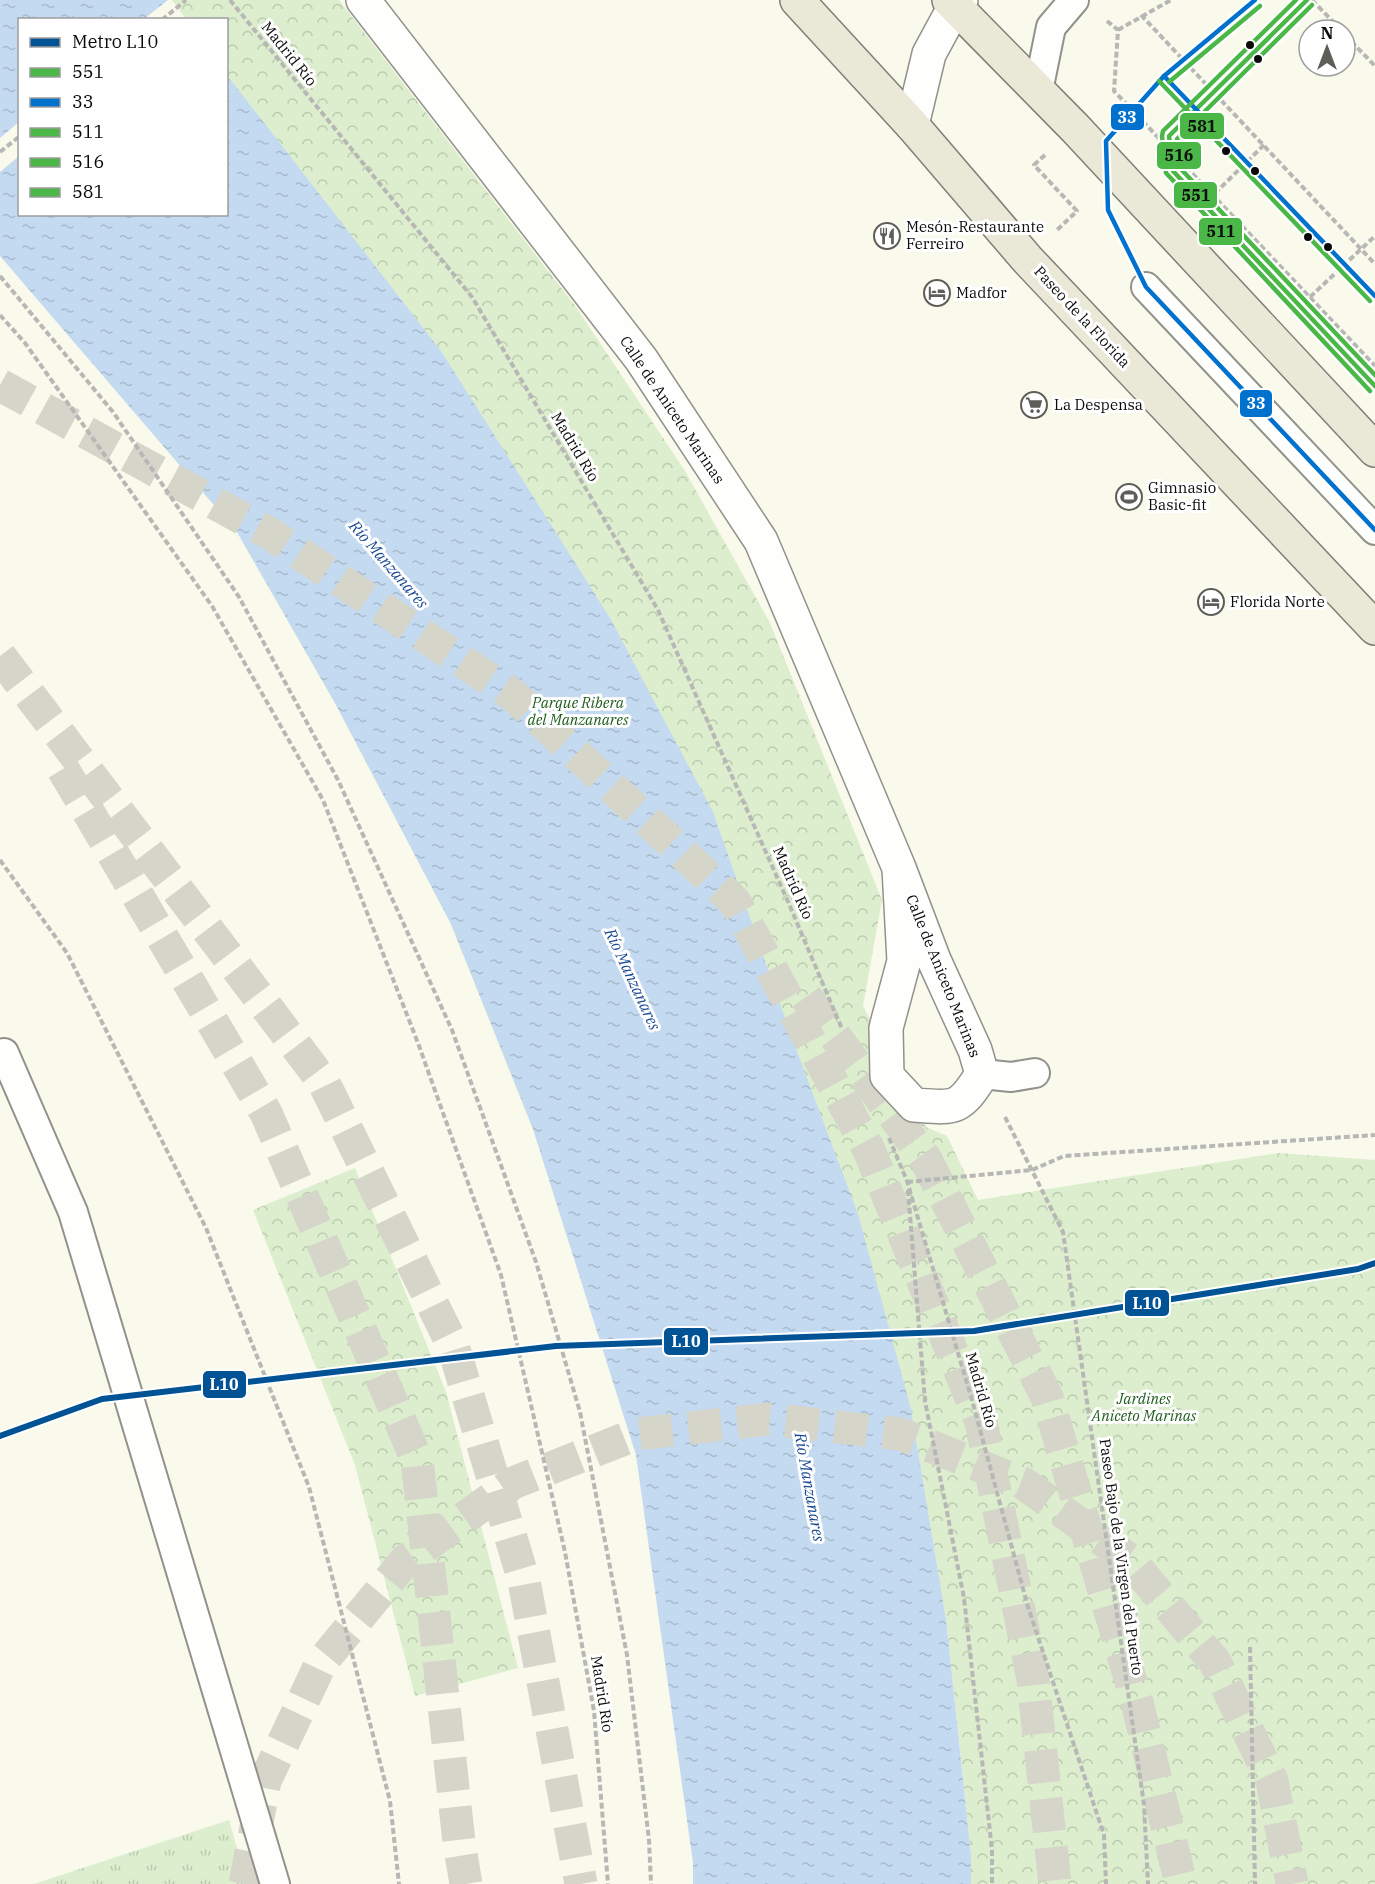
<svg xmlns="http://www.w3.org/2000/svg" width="1375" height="1884" font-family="'IBM Plex Serif',serif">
  <defs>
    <pattern id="grass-tufts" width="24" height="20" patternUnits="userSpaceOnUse" patternTransform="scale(1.5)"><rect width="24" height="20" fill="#dceecd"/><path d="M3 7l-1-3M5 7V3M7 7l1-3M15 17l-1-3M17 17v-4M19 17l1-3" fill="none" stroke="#bbcbaf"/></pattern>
    <pattern id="park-crowns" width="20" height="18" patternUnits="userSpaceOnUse" patternTransform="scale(1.5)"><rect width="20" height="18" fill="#dceecd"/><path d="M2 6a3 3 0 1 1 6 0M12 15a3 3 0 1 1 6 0" fill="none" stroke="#bbcbaf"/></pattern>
    <pattern id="water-ripples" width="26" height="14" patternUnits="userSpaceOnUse" patternTransform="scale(1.5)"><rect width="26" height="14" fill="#c4daf1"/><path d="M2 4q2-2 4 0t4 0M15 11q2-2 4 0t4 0" fill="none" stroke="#a7bacd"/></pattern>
  </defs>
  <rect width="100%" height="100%" fill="#f9f9ec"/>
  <polygon fill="url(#grass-tufts)" points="229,1820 247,1884 34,1884"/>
  <g fill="url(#park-crowns)" fill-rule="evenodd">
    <path d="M0 0H339L576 307 685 471 770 623 882 900 863 1006 926 1127 947 1136 978 1200 1278 1153 1375 1160V1884H971V1855L946 1619 911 1409 573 1255 533 1129 451 924 335 703 237 532 0 247ZM20 20H226V214H20Z"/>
    <polygon points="355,1168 446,1392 518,1668 415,1696 355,1465 253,1210"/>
  </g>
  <polygon fill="url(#water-ripples)" points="0,0 168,0 183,19 20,20 20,214 226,214 227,75 441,351 610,618 713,812 793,1041 858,1214 911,1409 946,1619 971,1855 971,1884 693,1884 693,1863 636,1455 533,1129 451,924 335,703 237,532 0,256"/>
  <g fill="#f9f9ec">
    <polygon points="168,0 172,0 186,19 144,19"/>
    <polygon points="19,122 19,156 0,172 0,138"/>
  </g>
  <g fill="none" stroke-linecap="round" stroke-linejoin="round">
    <g stroke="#d5d5ca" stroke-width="33" stroke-dasharray="33 16" stroke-linecap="butt">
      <polyline points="0,385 269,533 513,695 735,902 869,1150 981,1422 1033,1679 1055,1884"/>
      <polyline points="0,656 324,1083 453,1346 524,1581 581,1884"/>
      <polyline points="63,769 266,1113 417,1460 459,1842 466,1884"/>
      <polyline points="806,997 925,1158 1047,1397 1137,1702 1181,1884"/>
      <polyline points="245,1884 265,1781 321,1663 406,1560 513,1483 637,1434 768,1419 900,1434 1023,1483 1130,1560 1215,1662 1272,1781 1292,1884"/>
    </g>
    <defs>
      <g id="service">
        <polyline points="1038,91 1051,27 1074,0"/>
        <polyline points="1146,287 1375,530"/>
        <polyline points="4,1053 73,1212 275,1884"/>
        <polyline points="982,1074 1011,1077 1035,1073"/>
      </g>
      <g id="minor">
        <path d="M363 0 641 359 761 541 899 868 934 960 975 1050 982 1074C959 1111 955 1108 914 1105L887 1076 886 1028 904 961 899 868"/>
        <polyline points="912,125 929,54 955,6 961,0"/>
      </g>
      <g id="primary">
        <polyline points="797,0 912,125 1027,259 1375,628"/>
        <polyline points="949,0 1075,128 1375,450"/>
      </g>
    </defs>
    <use href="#service" stroke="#92928c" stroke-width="32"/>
    <use href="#minor" stroke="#92928c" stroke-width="36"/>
    <use href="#primary" stroke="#7f7f79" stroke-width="36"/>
    <g stroke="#b7b7b5" stroke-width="4" stroke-dasharray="6 3" stroke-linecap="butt">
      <polyline points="230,0 472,297 658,610 789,904 842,1029"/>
      <polyline points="1312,0 1341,30"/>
      <polyline points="1141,15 1375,264"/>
      <polyline points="162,20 186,0"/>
      <polyline points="1107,21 1118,30 1114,91 1375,366"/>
      <polyline points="1118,30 1171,0"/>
      <polyline points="1345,35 1375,66"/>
      <polyline points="0,152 20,136"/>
      <polyline points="1045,155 1034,165 1077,211 1056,231"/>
      <polyline points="1202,206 1264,145"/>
      <polyline points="0,276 113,412 239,597 338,780 452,1030 536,1262 580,1412 627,1655 649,1840 651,1884"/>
      <polyline points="1310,297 1375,236"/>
      <polyline points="0,315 25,343 212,606 323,800 418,1043 501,1275 565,1552 594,1711 608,1884"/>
      <polyline points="0,860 67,953 206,1228 309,1487 390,1801 399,1884"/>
      <polyline points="1005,1117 1063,1232 1144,1805 1148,1884"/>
      <polyline points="889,1138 907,1181 972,1400 1028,1607 1104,1835 1106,1884"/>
      <polyline points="907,1182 1032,1170 1064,1156 1375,1135"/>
      <polyline points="908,1190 925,1401 964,1598 992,1850 992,1884"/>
      <polyline points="1250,1647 1255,1884"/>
    </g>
    <use href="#service" stroke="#fefefc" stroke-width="28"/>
    <use href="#minor" stroke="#fefefc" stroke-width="33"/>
    <use href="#primary" stroke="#eae9d8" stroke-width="33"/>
    <defs>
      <polyline id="bus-1" points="1307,0 1169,136 1173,171 1375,386"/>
      <g id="bus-2">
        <polyline points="1255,0 1164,76 1106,141 1108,210 1146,287 1375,530"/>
        <polyline points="1164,76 1375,296"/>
      </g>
      <polyline id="bus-3" points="1296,0 1163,131 1162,136 1166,173 1370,391"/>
      <polyline id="bus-4" points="1312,5 1177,139 1180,168 1375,375"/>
      <g id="bus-5">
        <polyline points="1159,81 1370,301"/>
        <polyline points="1169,82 1260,6"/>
      </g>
    </defs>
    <use href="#bus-1" stroke="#fff" stroke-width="9"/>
    <use href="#bus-2" stroke="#fff" stroke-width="9"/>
    <use href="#bus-3" stroke="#fff" stroke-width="9"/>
    <use href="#bus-4" stroke="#fff" stroke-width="9"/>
    <use href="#bus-5" stroke="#fff" stroke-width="9"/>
    <use href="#bus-1" stroke="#4ab747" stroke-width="4.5"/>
    <use href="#bus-2" stroke="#0072ce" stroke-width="4.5"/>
    <use href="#bus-3" stroke="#4ab747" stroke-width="4.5"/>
    <use href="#bus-4" stroke="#4ab747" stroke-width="4.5"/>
    <use href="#bus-5" stroke="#4ab747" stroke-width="4.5"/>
    <defs>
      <polyline id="metro-1" points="0,1436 102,1399 556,1346 974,1331 1358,1269 1375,1263"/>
    </defs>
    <use href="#metro-1" stroke="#fff" stroke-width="10"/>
    <use href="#metro-1" stroke="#015396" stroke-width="6"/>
  </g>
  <defs>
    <symbol id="restaurant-ring" viewBox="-11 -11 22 22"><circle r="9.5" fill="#fff" stroke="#5e5e59" stroke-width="1.5"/><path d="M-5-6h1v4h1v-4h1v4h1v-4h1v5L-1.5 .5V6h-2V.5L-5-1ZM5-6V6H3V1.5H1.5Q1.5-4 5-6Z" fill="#5e5e59"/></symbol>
    <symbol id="hotel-ring" viewBox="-11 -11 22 22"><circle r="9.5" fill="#fff" stroke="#5e5e59" stroke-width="1.5"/><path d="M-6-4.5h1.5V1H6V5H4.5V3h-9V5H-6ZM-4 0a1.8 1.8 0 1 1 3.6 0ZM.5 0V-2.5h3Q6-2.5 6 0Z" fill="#5e5e59"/></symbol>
    <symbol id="supermarket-ring" viewBox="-11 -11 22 22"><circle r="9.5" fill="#fff" stroke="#5e5e59" stroke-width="1.5"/><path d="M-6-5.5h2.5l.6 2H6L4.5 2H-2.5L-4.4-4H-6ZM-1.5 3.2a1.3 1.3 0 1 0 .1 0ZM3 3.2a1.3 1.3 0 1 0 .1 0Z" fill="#5e5e59"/></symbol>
    <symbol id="stadium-ring" viewBox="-11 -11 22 22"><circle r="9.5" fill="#fff" stroke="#5e5e59" stroke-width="1.5"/><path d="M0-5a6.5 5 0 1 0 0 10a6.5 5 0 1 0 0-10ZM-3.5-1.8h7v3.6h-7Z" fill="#5e5e59"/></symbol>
  </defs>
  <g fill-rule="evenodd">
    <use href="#restaurant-ring" x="872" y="221" width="30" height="30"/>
    <use href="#hotel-ring" x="922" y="278" width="30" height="30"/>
    <use href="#supermarket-ring" x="1019" y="390" width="30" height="30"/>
    <use href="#stadium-ring" x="1114" y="482" width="30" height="30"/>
    <use href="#hotel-ring" x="1196" y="587" width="30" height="30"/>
  </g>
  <g fill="#0a0a0a" stroke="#fff" stroke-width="2">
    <circle cx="1250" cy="45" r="5"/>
    <circle cx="1258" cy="59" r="5"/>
    <circle cx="1226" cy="151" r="5"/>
    <circle cx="1255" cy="171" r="5"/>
    <circle cx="1308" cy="237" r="5"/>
    <circle cx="1328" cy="247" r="5"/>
  </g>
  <g text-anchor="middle" stroke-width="6" stroke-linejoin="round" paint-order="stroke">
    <g font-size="15" fill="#0a0a0a" stroke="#fff">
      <text transform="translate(289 54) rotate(51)" y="5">Madrid Río</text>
      <text transform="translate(1082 317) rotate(47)" y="5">Paseo de la Florida</text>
      <text transform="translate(672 410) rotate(56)" y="5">Calle de Aniceto Marinas</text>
      <text transform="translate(575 447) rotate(59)" y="5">Madrid Río</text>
      <text transform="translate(793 883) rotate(66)" y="5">Madrid Río</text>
      <text transform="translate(943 976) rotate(68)" y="5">Calle de Aniceto Marinas</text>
      <text transform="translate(981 1390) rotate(74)" y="5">Madrid Río</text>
      <text transform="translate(1121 1557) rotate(82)" y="5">Paseo Bajo de la Virgen del Puerto</text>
      <text transform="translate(602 1694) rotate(81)" y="5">Madrid Río</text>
    </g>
    <g font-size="15" fill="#0a0a0a" stroke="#fff" text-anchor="start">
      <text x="906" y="232">Mesón-Restaurante<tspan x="906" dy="17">Ferreiro</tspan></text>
      <text x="956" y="298">Madfor</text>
      <text x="1054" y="410">La Despensa</text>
      <text x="1148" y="493">Gimnasio<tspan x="1148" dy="17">Basic-fit</tspan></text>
      <text x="1230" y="607">Florida Norte</text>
    </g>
    <g font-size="15" font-style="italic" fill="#205d1e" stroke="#fff">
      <text x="578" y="708">Parque Ribera<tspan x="578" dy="17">del Manzanares</tspan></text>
      <text x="1144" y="1404">Jardines<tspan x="1144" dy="17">Aniceto Marinas</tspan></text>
    </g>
    <g font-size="16" font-style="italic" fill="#1a4994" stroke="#fff">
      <text transform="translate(389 564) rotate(49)" y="6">Río Manzanares</text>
      <text transform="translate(633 979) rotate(65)" y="6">Río Manzanares</text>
      <text transform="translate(810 1487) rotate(80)" y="6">Río Manzanares</text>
    </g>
  </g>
  <g stroke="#fff" stroke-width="2">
    <rect x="1110" y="103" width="35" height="28" rx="6" fill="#0072ce"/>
    <rect x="1179" y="112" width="46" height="28" rx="6" fill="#4ab747"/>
    <rect x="1156" y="141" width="46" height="29" rx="6" fill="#4ab747"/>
    <rect x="1173" y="181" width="45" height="28" rx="6" fill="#4ab747"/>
    <rect x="1198" y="217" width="45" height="29" rx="6" fill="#4ab747"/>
    <rect x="1239" y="389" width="34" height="29" rx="6" fill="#0072ce"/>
    <rect x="1124" y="1289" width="46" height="28" rx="6" fill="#015396"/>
    <rect x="663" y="1327" width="46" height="29" rx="6" fill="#015396"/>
    <rect x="202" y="1370" width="45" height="29" rx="6" fill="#015396"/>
  </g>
  <g font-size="16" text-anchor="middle" font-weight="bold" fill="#fff">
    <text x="1127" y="123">33</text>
    <text x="1256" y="409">33</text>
    <text x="1147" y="1309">L10</text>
    <text x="686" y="1347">L10</text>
    <text x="224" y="1390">L10</text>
  </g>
  <g font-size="16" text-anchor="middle" font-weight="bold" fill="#111">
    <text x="1202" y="132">581</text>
    <text x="1179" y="161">516</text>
    <text x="1196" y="201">551</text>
    <text x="1221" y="237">511</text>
  </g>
  <rect x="18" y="18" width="210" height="198" fill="#ffffff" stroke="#9d9d9d" stroke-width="1.5"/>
  <rect x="30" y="38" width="30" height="9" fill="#015396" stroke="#9d9d9d" stroke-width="1.5"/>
  <text x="72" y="48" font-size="18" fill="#0a0a0a">Metro L10</text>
  <rect x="30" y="68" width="30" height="9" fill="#4ab747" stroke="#9d9d9d" stroke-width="1.5"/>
  <text x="72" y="78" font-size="18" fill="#0a0a0a">551</text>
  <rect x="30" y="98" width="30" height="9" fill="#0072ce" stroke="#9d9d9d" stroke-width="1.5"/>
  <text x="72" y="108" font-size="18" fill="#0a0a0a">33</text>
  <rect x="30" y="128" width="30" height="9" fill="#4ab747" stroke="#9d9d9d" stroke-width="1.5"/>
  <text x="72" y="138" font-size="18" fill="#0a0a0a">511</text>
  <rect x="30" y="158" width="30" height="9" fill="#4ab747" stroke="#9d9d9d" stroke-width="1.5"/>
  <text x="72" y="168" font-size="18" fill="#0a0a0a">516</text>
  <rect x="30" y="188" width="30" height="9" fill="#4ab747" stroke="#9d9d9d" stroke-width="1.5"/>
  <text x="72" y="198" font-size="18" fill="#0a0a0a">581</text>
  <g transform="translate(1327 48)"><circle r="28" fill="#ffffff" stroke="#9d9d9d" stroke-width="1.5"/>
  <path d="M0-4.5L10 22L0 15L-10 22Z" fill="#5e5e59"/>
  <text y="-9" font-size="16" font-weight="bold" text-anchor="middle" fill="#0a0a0a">N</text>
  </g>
</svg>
